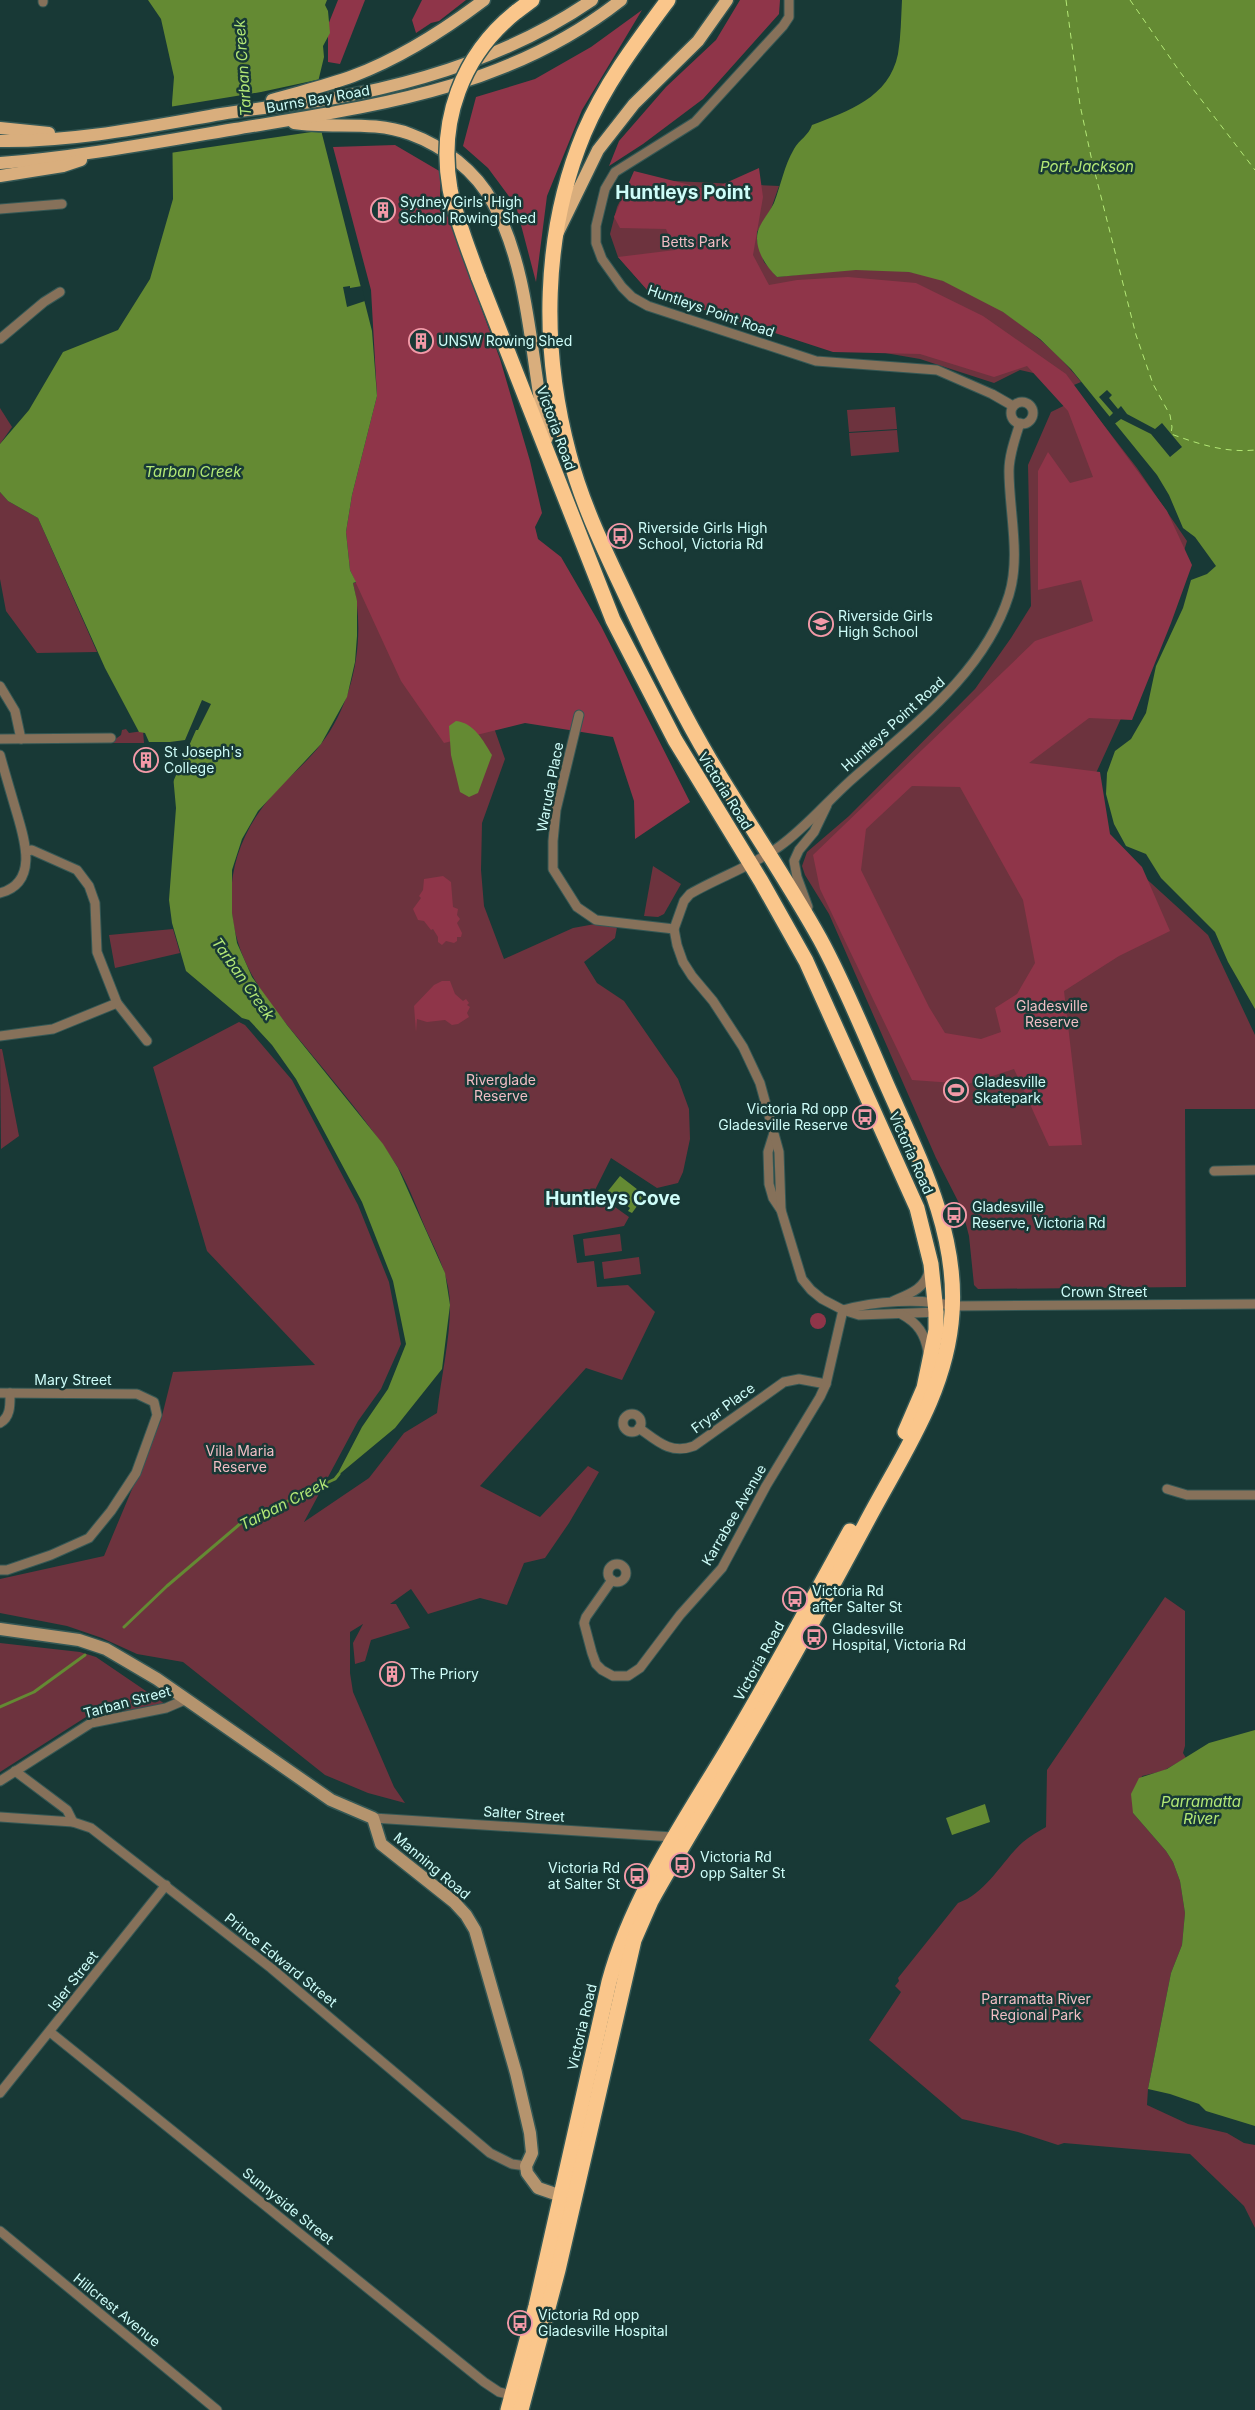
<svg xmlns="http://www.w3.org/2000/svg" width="1255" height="2410" font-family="Inter,sans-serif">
  <rect width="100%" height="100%" fill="#183936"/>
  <g fill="#6d333e">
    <path d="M631 179 779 186 771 209 757 232V241L764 262 777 277C821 273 866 265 910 272 970 281 1045 335 1081 382L1055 393 1042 375 1020 370 994 383 920 359 787 336 649 292 618 257 610 234 617 207Z"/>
    <polygon points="1082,397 1137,468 1187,541 1156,642 1086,795 1106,842 1208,935 1255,1035 1255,1109 1185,1109 1186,1287 978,1289 974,1285 969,1236 962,1209 936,1158 829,914 805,875 802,866 807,852 849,816 975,689 1011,638 1031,606 1028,465 1051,412"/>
    <polygon points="895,407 897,429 849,432 847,410"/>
    <polygon points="0,408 12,427 0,444"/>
    <polygon points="897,430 899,452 851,456 849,433"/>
    <polygon points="0,492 8,501 38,518 97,652 37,653 6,611 0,579"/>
    <path d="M360 582 481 691 505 759 482 823 481 870 484 906 504 959 573 928 595 924 617 927 615 938 584 962 597 983 624 1001 678 1079 689 1109 690 1139 683 1172 678 1183 657 1188 611 1158 594 1192 629 1217 624 1226 573 1235 577 1263 594 1261 597 1287 628 1285 655 1312 622 1380 586 1368 480 1486 540 1517 588 1466 599 1472 569 1523 545 1558 524 1563 507 1605 480 1598 428 1614 411 1589 390 1604H396L410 1628 371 1640 365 1661 355 1664 353 1643 363 1624 350 1632V1673L353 1692 394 1787 405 1803 368 1793 325 1775 183 1662 137 1654 102 1638 67 1626 0 1613V1579L104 1556 161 1420 173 1372 315 1365 207 1251 153 1067 239 1022 245 1025 292 1080 358 1205 389 1282 401 1344 381 1389 358 1421 304 1522 369 1478 404 1433 437 1413C441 1378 450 1340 450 1306 450 1280 439 1257 428 1234 418 1212 410 1187 397 1166 369 1123 335 1083 303 1044 270 1005 238 967 232 914 227 867 244 826 276 791 291 775 308 761 321 744 355 700 366 636 353 583Z"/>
    <polygon points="126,729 129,733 143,731 144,743 110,743 121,735 122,730"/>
    <polygon points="653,866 681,884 664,914 658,917 644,916"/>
    <polygon points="173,929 180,953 115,968 109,935"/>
    <polygon points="0,1049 2,1049 19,1136 1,1149"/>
    <polygon points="620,1234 622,1251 585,1256 583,1239"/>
    <polygon points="639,1257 641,1274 604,1279 602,1262"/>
    <path d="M1165 1597 1185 1611V1746L1183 1753 1186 1758 1163 1771 1142 1776 1133 1813 1166 1851 1173 1862 1180 1881 1185 1913 1182 1945 1171 1973 1148 2089 1147 2105 1188 2124 1227 2133 1244 2143 1255 2145V2228L1244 2206 1190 2154 1064 2143 1058 2145 1018 2132 962 2119 869 2040 901 1992 895 1986 899 1981 898 1978 958 1903C986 1894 1002 1861 1023 1842 1030 1836 1039 1831 1046 1827L1047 1770Z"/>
    <polygon points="0,1643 80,1652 96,1657 165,1704 86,1717 0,1772"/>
  </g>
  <g fill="#8f3549" fill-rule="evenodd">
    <polygon points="338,0 365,0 340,64 328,62 328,25"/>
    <polygon points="422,0 466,0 439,21 431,23 416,33 412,20"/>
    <polygon points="740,0 780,0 779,14 703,99 643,144 609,166 619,141 666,87 716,40"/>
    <polygon points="642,10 582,110 547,196 536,282 516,206 488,168 463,146 476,97 535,79 591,47"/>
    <polygon points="395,145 441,172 440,196 500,359 530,461 542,513 535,527 538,539 561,557 601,626 690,802 635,839 634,801 613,737 525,723 444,743 401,681 350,570 346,532 352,495 377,396 371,290 333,147"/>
    <path d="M759 168 763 197 753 255 769 285 797 280 848 277 916 283 983 316 1066 374 1167 511 1192 565 1171 623 1132 720 1089 718 1029 763 1100 772 1110 834 1142 867 1170 931 1119 956 1064 991 1082 1145 1049 1146 1014 1069 968 1084 912 1080 820 889 813 855 1035 641 1093 621 1081 580 1038 590V471L1048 452 1070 483 1093 477 1068 411 1027 366 994 377 920 354 833 352 649 292 618 257 675 250 666 229 620 228 614 217 634 171 710 190ZM912 786 960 787 1023 900 1035 963 1017 994 995 1008 1001 1032 981 1039 945 1033 929 1007 861 870 866 829Z"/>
    <polygon points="443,876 451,882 453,907 458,909 457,915 460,919 457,923 462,933 461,937 457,937 457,941 454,943 446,941 442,945 438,942 438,937 433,929 431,930 424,921 418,920 413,909 421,898 419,896 423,890 424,879"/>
    <polygon points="442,981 450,981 455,994 463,1001 466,999 469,1003 467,1005 470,1007 467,1013 469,1017 458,1024 452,1025 445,1020 427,1022 417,1019 416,1032 414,1006 434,985"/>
    <circle cx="818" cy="1321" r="8"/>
  </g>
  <g fill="#648a33">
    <polygon points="148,0 327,0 325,5 328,11 330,33 323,46 324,57 318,82 322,134 372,331 377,396 352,495 346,532 350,570 356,582 353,583 357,601 357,636 355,662 347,697 321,744 258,811 242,839 232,870 232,913 237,943 252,977 287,1025 383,1144 398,1168 445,1273 450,1305 442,1369 395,1428 336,1477 362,1427 388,1389 406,1344 393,1281 362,1202 296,1079 272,1045 249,1020 242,1018 186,971 172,923 169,900 176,808 170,742 149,742 145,733 139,732 105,668 38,518 8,501 0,492 0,444 29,410 63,352 118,330 150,279 173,199 172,103 174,77 161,19"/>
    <path d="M902 0H1255V1009L1228 962 1215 932 1161 878 1146 854 1126 846 1114 824 1106 794 1107 773 1115 751 1131 739 1146 713 1156 666 1183 608 1191 580 1207 574 1216 566 1195 537 1183 528 1169 495 1157 475 1071 369 1040 339 1003 312 943 281 909 272 856 270 777 277C764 265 751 243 760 226 764 218 770 211 774 203 781 185 784 166 794 149 799 140 809 135 812 125 848 111 889 98 898 54 901 36 901 18 902 0Z"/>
    <path d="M456 721C474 723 483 740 492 755L478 793 469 797 460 792 451 755 449 726Z"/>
    <polygon points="620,1176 642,1193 643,1191 646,1194 632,1213 628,1211 630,1208 608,1191"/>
    <polygon points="1255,1730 1255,2126 1206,2111 1199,2104 1170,2094 1148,2089 1171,1973 1182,1945 1185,1913 1180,1881 1173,1862 1166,1851 1133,1813 1131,1794 1139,1778 1167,1769 1209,1743"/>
    <polygon points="985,1804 990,1822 952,1835 946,1818"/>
  </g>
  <g fill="#183936">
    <polygon points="321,79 322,114 318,131 170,153 169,107 261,92"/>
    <polygon points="350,286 350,288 362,286 365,301 347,307 343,287"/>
    <polygon points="1107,390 1112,395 1109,398 1118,409 1121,406 1127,414 1155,429 1162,423 1182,447 1170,457 1151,434 1121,419 1113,425 1108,418 1113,413 1099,397"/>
    <polygon points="202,700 211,704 198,730 196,730 173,782 170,742 185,740"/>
  </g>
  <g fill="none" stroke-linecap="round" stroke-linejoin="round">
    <g stroke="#648a33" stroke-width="3">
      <polyline points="124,1627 167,1586 241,1523 335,1479 339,1474"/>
      <polyline points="0,1707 34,1692 85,1655"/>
    </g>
    <g stroke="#b3e876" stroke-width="1" stroke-dasharray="6 5" stroke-linecap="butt">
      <path d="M1066 0 1080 105 1092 161 1136 335 1153 384 1170 415 1172 427 1171 434C1199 444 1225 453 1255 450"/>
      <polyline points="1130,0 1180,72 1255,170"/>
    </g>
    <defs>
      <g id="street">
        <polyline points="43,0 43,2"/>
        <polyline points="789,0 789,17 783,26 695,122 615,172 605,189 596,226 596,243 602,259 622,287 632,297 648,306 816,361 937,370 992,394 1013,406"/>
        <polyline points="0,209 62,204"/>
        <polyline points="0,339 44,302 60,292"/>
        <circle cx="1022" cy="413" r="11"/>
        <polyline points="0,686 15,711 21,739"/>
        <polyline points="579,715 556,810 553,841 553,869 577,907 596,920 674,929"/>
        <polyline points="0,739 111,738"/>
        <path d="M0 755C5 773 10 790 15 807 23 835 41 882 0 893"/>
        <polyline points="27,851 32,850 77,870 89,886 95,903 97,952 117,1003 147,1041"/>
        <polyline points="808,907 797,877 794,861 799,850 814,832 827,805"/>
        <polyline points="0,1036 53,1029 117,1003"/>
        <polyline points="773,1136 768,1152 769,1184 773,1198 781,1210 802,1279 811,1290 822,1299 843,1310 859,1315 939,1312"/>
        <polyline points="1214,1171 1255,1170"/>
        <path d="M781 1210 779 1152 760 1083 743 1047 713 1001 692 976 683 962 677 945 674 929 684 901 690 894C719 877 753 866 780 846 805 828 826 803 849 782 909 728 984 675 1009 595 1021 556 1009 511 1009 471 1009 455 1015 439 1020 423"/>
        <path d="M893 1301C909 1294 925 1289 929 1271"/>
        <path d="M843 1310C875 1301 921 1298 953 1306L1255 1304"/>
        <path d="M901 1314C918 1323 925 1334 928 1352"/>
        <polyline points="0,1393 137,1394 154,1402 157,1415 136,1473 111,1511 89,1538 51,1555 7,1570 0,1570"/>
        <circle cx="632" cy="1423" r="9"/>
        <path d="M0 1423C11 1417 10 1404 10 1393"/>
        <path d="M639 1428C657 1441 671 1455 694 1446L784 1382 799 1379 826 1384"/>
        <polyline points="1167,1489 1187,1495 1255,1495"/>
        <circle cx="617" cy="1573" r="9"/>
        <polyline points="612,1580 586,1617 584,1623 592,1653 596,1664 602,1670 613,1676 628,1676 640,1668 680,1615 722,1568 766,1486 820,1397 826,1384 843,1310"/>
        <polyline points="15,1771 67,1810 73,1822"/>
        <polyline points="0,1781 91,1723 166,1708 187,1699"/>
        <polyline points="0,1817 73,1822 91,1828 271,1968 490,2153 512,2164 526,2166"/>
        <polyline points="373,1818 673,1837"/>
        <polyline points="50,2032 484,2382 499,2392 512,2395"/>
        <polyline points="0,2093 166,1885"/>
        <polyline points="0,2231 217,2410"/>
      </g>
      <polyline id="secondary" points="0,1629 79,1640 106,1649 157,1679 331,1800 373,1818 381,1844 454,1902 466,1915 475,1930 516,2073 530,2133 532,2153 526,2166 527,2173 538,2188 570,2199"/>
      <g id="primary">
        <path d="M272 100C299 92 326 86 353 76 401 58 443 31 484 0"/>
        <path d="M294 123C332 129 373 120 410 134 443 146 476 171 493 203 531 273 530 361 547 438"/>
        <polyline points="0,128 49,133"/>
        <path d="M0 141C74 142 147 127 221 114 257 108 293 105 329 99 421 83 515 53 592 0"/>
        <path d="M0 163C79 157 157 142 235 129 373 106 507 90 621 0"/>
        <polyline points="0,176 63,166 81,160"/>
        <polyline points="558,232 598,150 634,104 698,41 727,0"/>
      </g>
      <g id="highway">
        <polyline points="516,12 532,0"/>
        <polyline points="478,276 613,620 675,740 761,881 806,961 917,1208 931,1264 936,1312 936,1330 924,1388 905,1432"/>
        <path d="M508 2410 536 2306 609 1982C632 1897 682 1825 727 1750 770 1678 810 1604 850 1531"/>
        <path d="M521 2410 558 2270 634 1940 651 1901C675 1858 701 1816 726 1773 774 1692 820 1609 865 1525 901 1456 947 1393 952 1313 958 1231 918 1156 886 1083 865 1035 845 985 820 939 786 878 746 820 710 760 679 708 653 654 628 600 606 553 582 505 569 454 541 350 542 234 584 133 605 84 636 43 668 0"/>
      </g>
    </defs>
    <use href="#street" stroke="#355855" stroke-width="11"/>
    <use href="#secondary" stroke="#355855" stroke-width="15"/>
    <use href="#primary" stroke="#355855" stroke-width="15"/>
    <use href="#highway" stroke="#355855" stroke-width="18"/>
    <use href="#street" stroke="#86715a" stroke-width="9"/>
    <use href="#secondary" stroke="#b5946e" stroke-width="12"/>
    <use href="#primary" stroke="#d9ae7d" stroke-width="12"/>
    <use href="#highway" stroke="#fac68b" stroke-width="15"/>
    <defs>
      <path id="highway-bridge" d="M478 276C468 248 456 219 450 189 438 121 462 55 516 12"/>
    </defs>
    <use href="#highway-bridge" stroke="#355855" stroke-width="18" stroke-linecap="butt"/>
    <use href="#highway-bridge" stroke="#fac68b" stroke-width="15"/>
  </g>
  <defs>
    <symbol id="building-ring" viewBox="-11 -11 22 22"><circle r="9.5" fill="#183936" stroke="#f39aa8" stroke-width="1.5"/><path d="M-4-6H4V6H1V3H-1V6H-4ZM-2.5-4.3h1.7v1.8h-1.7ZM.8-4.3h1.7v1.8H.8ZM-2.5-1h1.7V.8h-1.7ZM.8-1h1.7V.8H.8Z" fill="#f39aa8"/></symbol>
    <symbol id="bus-ring" viewBox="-11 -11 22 22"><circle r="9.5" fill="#183936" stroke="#f39aa8" stroke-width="1.5"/><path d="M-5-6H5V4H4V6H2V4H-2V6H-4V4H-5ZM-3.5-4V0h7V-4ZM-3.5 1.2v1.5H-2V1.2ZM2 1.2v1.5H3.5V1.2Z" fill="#f39aa8"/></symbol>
    <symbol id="school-ring" viewBox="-11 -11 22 22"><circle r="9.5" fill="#183936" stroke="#f39aa8" stroke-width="1.5"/><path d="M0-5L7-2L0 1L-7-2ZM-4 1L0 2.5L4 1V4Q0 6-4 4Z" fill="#f39aa8"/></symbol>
    <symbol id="stadium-ring" viewBox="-11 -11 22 22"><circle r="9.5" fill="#183936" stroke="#f39aa8" stroke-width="1.5"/><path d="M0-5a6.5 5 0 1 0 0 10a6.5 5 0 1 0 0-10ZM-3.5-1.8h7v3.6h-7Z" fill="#f39aa8"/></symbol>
  </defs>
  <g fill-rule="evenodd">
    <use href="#building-ring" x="369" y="196" width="28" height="28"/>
    <use href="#building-ring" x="407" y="327" width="28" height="28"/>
    <use href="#bus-ring" x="606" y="522" width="28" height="28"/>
    <use href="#school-ring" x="807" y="610" width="28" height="28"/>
    <use href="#building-ring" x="132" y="746" width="28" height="28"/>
    <use href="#stadium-ring" x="942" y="1076" width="28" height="28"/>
    <use href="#bus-ring" x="851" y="1103" width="28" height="28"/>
    <use href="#bus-ring" x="940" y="1201" width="28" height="28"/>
    <use href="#bus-ring" x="781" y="1585" width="28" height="28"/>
    <use href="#bus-ring" x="800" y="1623" width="28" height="28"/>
    <use href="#building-ring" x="378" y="1660" width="28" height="28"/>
    <use href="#bus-ring" x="668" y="1851" width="28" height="28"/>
    <use href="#bus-ring" x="623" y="1862" width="28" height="28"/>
    <use href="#bus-ring" x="506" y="2309" width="28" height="28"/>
  </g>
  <g text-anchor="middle" stroke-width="5" stroke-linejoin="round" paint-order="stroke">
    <g font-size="14" fill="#cefdf9" stroke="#183936">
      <text transform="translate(318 99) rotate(-10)" y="5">Burns Bay Road</text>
      <text transform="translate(711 311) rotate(19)" y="5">Huntleys Point Road</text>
      <text transform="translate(556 428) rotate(70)" y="5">Victoria Road</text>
      <text transform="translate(893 724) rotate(-42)" y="5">Huntleys Point Road</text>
      <text transform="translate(550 787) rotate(-79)" y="5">Waruda Place</text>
      <text transform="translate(725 791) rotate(58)" y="5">Victoria Road</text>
      <text transform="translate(911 1153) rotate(66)" y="5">Victoria Road</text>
      <text x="1104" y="1297">Crown Street</text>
      <text x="73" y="1385">Mary Street</text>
      <text transform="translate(723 1408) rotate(-36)" y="5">Fryar Place</text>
      <text transform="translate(734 1515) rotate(-60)" y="5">Karrabee Avenue</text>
      <text transform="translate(759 1661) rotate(-61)" y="5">Victoria Road</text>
      <text transform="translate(127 1702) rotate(-15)" y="5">Tarban Street</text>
      <text transform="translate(524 1814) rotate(4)" y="5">Salter Street</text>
      <text transform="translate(432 1866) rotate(40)" y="5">Manning Road</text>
      <text transform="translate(281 1960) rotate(39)" y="5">Prince Edward Street</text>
      <text transform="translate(73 1981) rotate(-52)" y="5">Isler Street</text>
      <text transform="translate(582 2027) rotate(-77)" y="5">Victoria Road</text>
      <text transform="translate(288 2206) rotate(39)" y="5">Sunnyside Street</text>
      <text transform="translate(117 2310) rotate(39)" y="5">Hillcrest Avenue</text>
    </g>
    <g font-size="14" fill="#cefdf9" stroke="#183936" text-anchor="start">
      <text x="400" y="207">Sydney Girls' High<tspan x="400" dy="16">School Rowing Shed</tspan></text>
      <text x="438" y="346">UNSW Rowing Shed</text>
      <text x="638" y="533">Riverside Girls High<tspan x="638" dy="16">School, Victoria Rd</tspan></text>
      <text x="838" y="621">Riverside Girls<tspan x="838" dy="16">High School</tspan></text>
      <text x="164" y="757">St Joseph's<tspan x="164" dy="16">College</tspan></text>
      <text x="974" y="1087">Gladesville<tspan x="974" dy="16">Skatepark</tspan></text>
      <text x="848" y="1114" text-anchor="end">Victoria Rd opp<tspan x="848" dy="16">Gladesville Reserve</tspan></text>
      <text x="972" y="1212">Gladesville<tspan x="972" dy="16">Reserve, Victoria Rd</tspan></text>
      <text x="812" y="1596">Victoria Rd<tspan x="812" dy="16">after Salter St</tspan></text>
      <text x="832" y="1634">Gladesville<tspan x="832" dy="16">Hospital, Victoria Rd</tspan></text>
      <text x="410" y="1679">The Priory</text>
      <text x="700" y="1862">Victoria Rd<tspan x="700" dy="16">opp Salter St</tspan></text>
      <text x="620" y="1873" text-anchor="end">Victoria Rd<tspan x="620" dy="16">at Salter St</tspan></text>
      <text x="538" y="2320">Victoria Rd opp<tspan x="538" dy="16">Gladesville Hospital</tspan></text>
    </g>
    <g font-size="14" fill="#f2bdc4" stroke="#183936">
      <text x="695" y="247">Betts Park</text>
      <text x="1052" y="1011">Gladesville<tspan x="1052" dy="16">Reserve</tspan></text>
      <text x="501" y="1085">Riverglade<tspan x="501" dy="16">Reserve</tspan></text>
      <text x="240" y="1456">Villa Maria<tspan x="240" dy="16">Reserve</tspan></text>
      <text x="1036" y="2004">Parramatta River<tspan x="1036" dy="16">Regional Park</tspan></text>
    </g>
    <g font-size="15" font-style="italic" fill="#b3e876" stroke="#183936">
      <text transform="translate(243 68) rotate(-94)" y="5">Tarban Creek</text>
      <text x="1087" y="172">Port Jackson</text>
      <text x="193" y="477">Tarban Creek</text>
      <text transform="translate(243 979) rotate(55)" y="5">Tarban Creek</text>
      <text transform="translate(284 1504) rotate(-27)" y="5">Tarban Creek</text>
      <text x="1201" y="1807">Parramatta<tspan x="1201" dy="17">River</tspan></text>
    </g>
    <g font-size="19" font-weight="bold" fill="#cefdf9" stroke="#183936">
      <text x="683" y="199">Huntleys Point</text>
      <text x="613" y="1205">Huntleys Cove</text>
    </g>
  </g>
</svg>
